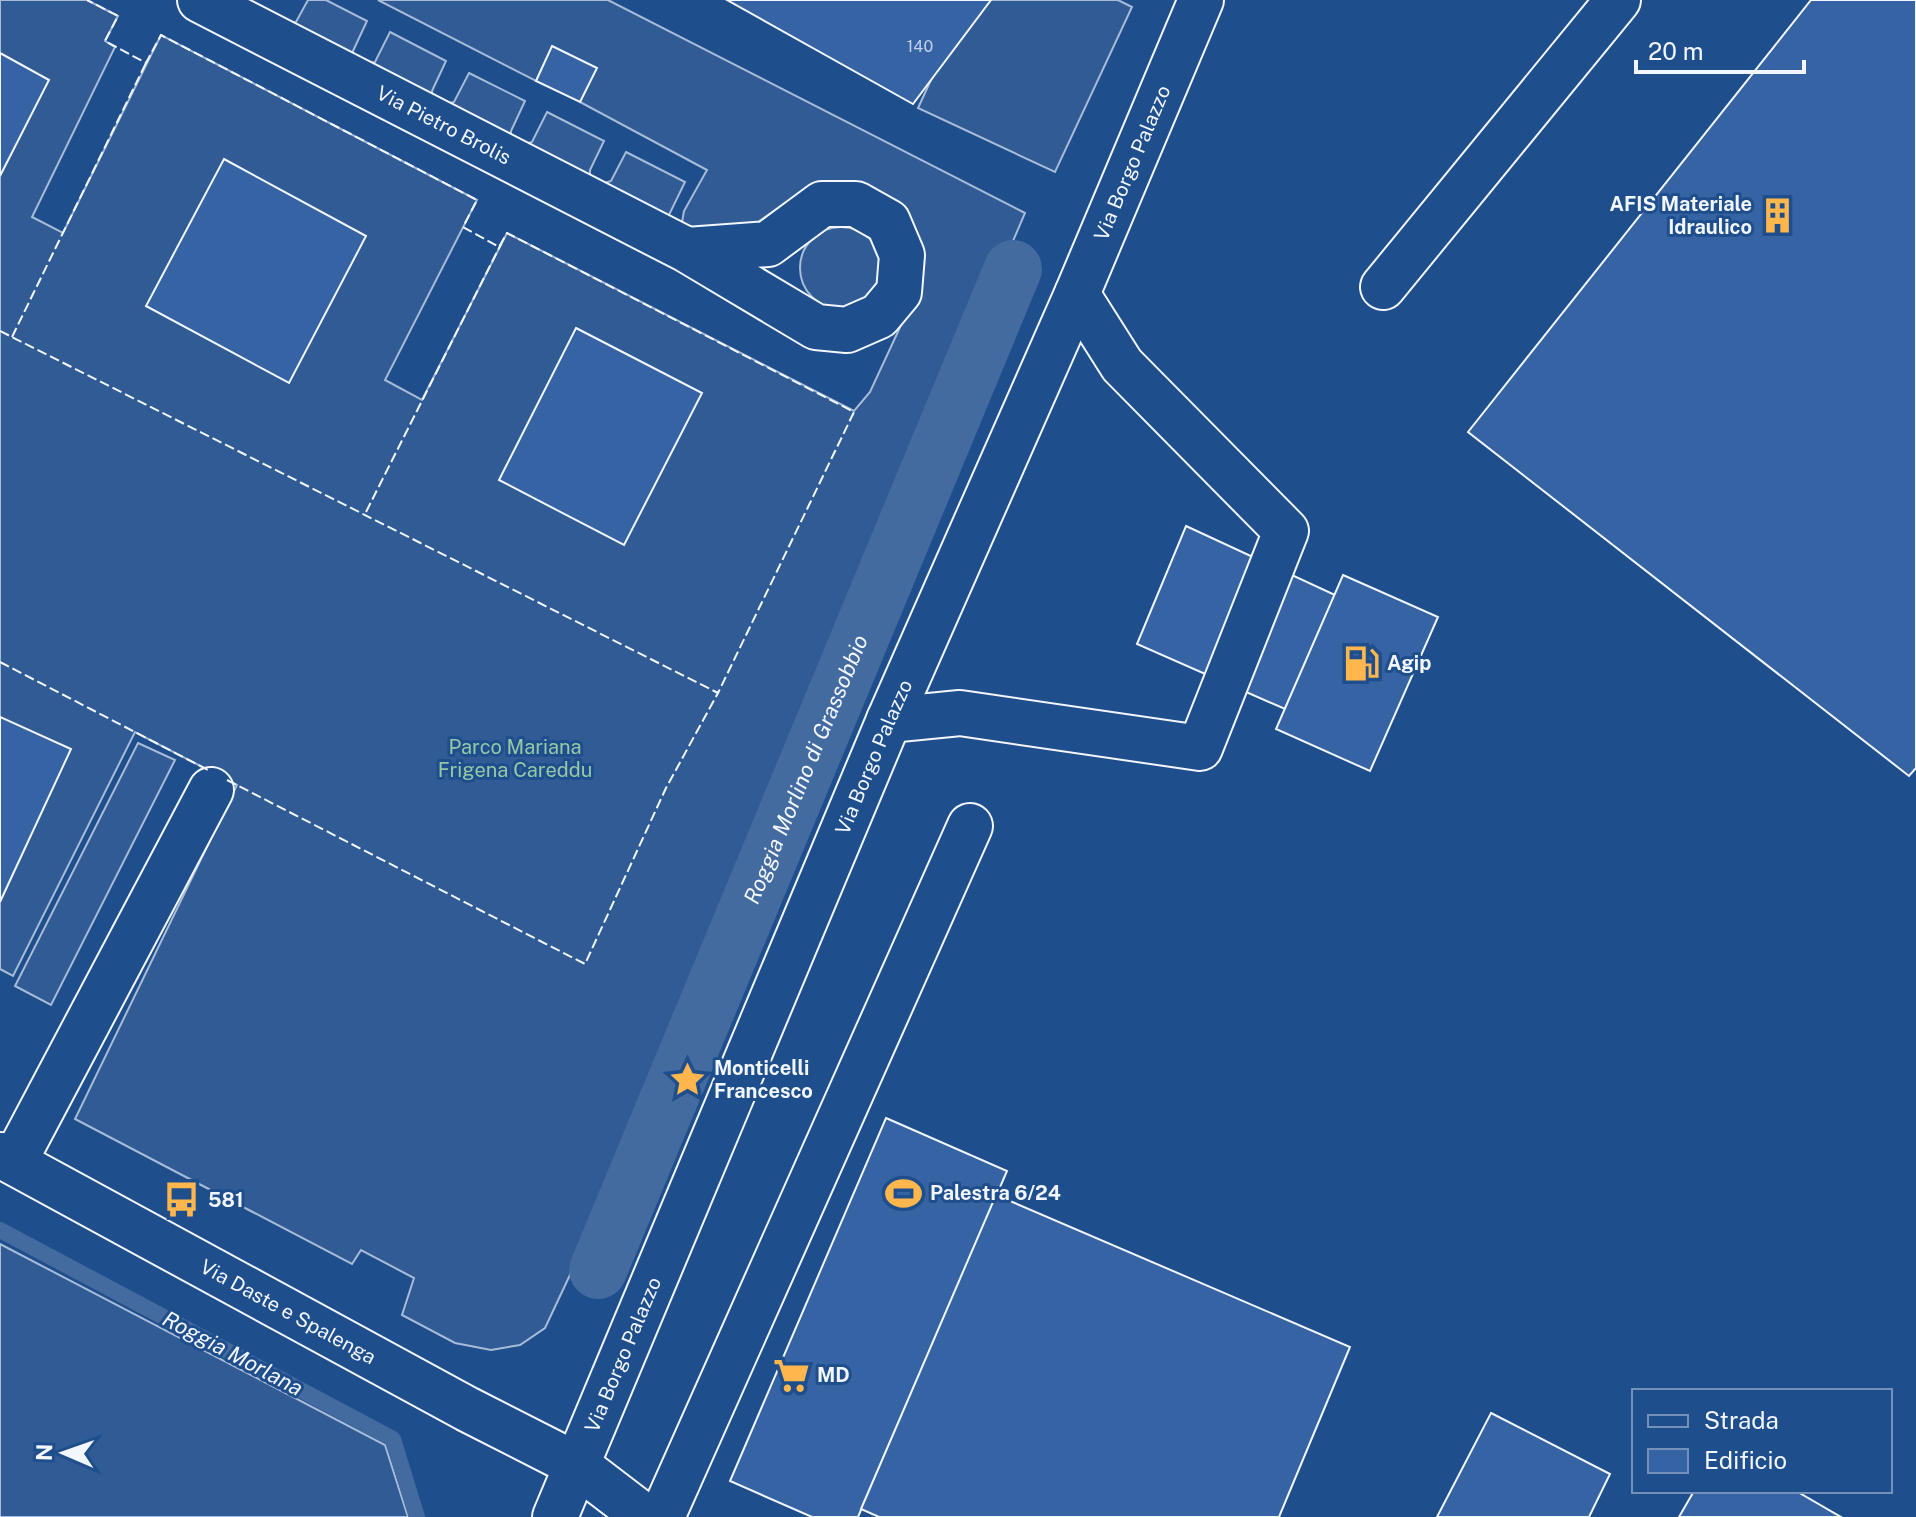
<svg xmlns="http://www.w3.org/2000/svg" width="1916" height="1517" font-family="'Public Sans',sans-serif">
  <rect width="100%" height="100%" fill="#1f4e8c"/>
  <g fill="#305b95" stroke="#a8bbd7" stroke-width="2">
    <polygon points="0,0 87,0 118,16 105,41 115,47 32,217 63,233 161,35 477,200 385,380 422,400 507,233 854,411 870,392 915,295 856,185 815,183 758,222 722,234 690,227 682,222 684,211 707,170 580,102 596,68 552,47 536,81 378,0 608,0 1025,213 569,1277 545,1328 520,1345 491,1350 455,1343 402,1315 414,1278 361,1250 352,1264 75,1119 237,785 135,732 13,976 0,969"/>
    <polygon points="308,0 326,0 367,21 353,51 354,59 283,25 296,22"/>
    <polygon points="968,0 1118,0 1132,7 1055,172 918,108"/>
    <polygon points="390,32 446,61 432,91 433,99 362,65 375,62"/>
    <polygon points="469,73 525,101 511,131 511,139 441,105 454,102"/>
    <polygon points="547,112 604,141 590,170 590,178 520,145 532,142"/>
    <polygon points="626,152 685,182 668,217 599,185 611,181"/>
    <circle cx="841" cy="268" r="41"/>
    <polygon points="138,743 175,760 51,1005 15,986"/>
    <polygon points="0,1244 385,1445 408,1517 0,1517"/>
  </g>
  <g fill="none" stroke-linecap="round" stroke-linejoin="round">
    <polyline stroke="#446ba0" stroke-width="16" points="0,1230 393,1439 417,1517"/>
    <path stroke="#446ba0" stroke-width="58" id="s1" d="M598 1270 1013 269"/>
  </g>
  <g fill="#3563a3" stroke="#f2f6ff" stroke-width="2">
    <polygon points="727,0 991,0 913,104"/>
    <polygon points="1811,0 1916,0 1916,768 1909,776 1468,432"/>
    <polygon points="552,46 597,68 580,102 536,81"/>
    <polygon points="0,53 49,80 0,176"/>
    <polygon points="224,159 366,236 289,383 146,306"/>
    <polygon points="576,328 702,393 624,545 499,480"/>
    <polygon points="1186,526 1335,595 1285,709 1137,644"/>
    <polygon points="1343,575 1438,617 1370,771 1276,729"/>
    <polygon points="0,717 71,749 0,902"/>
    <polygon points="886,1118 1007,1171 858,1517 812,1517 730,1481"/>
    <polygon points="996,1195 1350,1347 1279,1517 879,1517 861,1509"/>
    <polygon points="1491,1413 1610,1474 1589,1517 1437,1517"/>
    <polygon points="1694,1491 1796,1491 1841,1517 1679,1517"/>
  </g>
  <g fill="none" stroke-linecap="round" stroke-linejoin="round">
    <defs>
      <g id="minor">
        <path id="s2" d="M200 0 687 250 816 327 847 330 879 316 899 292 902 255 888 222 856 204H822L768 244 687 250"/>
        <polyline points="1383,287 1618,0"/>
        <polyline points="889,720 960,713 1200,748 1286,531 1122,365 1077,294"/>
        <path id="s3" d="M0 1155 467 1409 577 1465 645 1517"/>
        <polyline points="14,1162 211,790"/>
        <polyline points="662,1517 970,826"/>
      </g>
      <g id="major">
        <path id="s4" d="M555 1517 889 720 1077 294 1201 0"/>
      </g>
    </defs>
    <use href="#minor" stroke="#f2f6ff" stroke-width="48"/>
    <use href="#major" stroke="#f2f6ff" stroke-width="48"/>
    <use href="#minor" stroke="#1f4e8c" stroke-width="44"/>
    <use href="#major" stroke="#1f4e8c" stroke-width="44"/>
    <g stroke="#f2f6ff" stroke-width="2" stroke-dasharray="10 4" stroke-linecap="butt">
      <polyline points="0,331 718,693 854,412 507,233 499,247 463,227 477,200 161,35 146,63 105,41 118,16 87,0"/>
      <polyline points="12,337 146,63"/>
      <polyline points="366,512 501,244"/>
      <polyline points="0,662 210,771"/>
      <polyline points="227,780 585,964 666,788 718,693"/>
    </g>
  </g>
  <defs>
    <symbol id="building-bare" viewBox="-9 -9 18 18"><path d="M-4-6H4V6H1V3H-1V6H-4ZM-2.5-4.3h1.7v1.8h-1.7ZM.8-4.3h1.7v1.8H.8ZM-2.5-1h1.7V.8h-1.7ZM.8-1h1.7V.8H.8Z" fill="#ffb74d" stroke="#1f4e8c" stroke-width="2.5" paint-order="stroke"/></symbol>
    <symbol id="fuel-bare" viewBox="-9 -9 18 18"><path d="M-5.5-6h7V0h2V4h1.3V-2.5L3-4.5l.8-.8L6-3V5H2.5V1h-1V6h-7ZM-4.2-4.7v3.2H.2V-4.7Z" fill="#ffb74d" stroke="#1f4e8c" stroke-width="2.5" paint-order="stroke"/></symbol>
    <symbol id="sight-bare" viewBox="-9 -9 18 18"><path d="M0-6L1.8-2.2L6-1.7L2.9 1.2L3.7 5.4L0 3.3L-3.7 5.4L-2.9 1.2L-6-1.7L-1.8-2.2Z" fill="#ffb74d" stroke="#1f4e8c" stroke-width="2.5" paint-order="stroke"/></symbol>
    <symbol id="stadium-bare" viewBox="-9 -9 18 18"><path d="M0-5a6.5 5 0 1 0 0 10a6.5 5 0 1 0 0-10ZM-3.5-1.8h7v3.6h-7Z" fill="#ffb74d" stroke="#1f4e8c" stroke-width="2.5" paint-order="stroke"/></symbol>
    <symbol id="bus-bare" viewBox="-9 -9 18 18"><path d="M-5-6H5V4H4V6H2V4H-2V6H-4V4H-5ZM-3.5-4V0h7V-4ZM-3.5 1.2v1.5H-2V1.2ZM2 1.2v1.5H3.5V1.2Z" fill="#ffb74d" stroke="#1f4e8c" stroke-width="2.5" paint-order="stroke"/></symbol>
    <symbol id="supermarket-bare" viewBox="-9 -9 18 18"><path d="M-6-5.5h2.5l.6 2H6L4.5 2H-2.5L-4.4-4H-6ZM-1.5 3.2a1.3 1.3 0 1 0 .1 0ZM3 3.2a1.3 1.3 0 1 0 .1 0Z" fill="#ffb74d" stroke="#1f4e8c" stroke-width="2.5" paint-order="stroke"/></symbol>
  </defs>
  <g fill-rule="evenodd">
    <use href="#building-bare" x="1752" y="190" width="51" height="51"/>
    <use href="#fuel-bare" x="1336" y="638" width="51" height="51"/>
    <use href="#sight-bare" x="662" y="1054" width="51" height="51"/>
    <use href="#stadium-bare" x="878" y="1168" width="51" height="51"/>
    <use href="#bus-bare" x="156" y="1174" width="51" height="51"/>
    <use href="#supermarket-bare" x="766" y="1350" width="51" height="51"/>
  </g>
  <g text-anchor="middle" stroke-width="6" stroke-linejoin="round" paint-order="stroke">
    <g font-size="16" fill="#c3d1e8">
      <text x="920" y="52">140</text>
    </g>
    <g font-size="20" fill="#f2f6ff" stroke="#1f4e8c">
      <text dy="7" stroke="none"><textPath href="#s2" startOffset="274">Via Pietro Brolis</textPath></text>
      <text dy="7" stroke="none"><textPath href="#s4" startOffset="1472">Via Borgo Palazzo</textPath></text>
      <text dy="7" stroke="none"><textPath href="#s4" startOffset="824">Via Borgo Palazzo</textPath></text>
      <text dy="7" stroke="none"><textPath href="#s3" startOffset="328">Via Daste e Spalenga</textPath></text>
      <text dy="7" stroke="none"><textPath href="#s4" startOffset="176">Via Borgo Palazzo</textPath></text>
    </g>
    <g font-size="20" font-weight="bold" fill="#f2f6ff" stroke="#1f4e8c" text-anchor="start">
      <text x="1752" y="211" text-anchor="end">AFIS Materiale<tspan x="1752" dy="23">Idraulico</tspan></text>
      <text x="1387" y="670">Agip</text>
      <text x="714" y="1075">Monticelli<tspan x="714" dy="23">Francesco</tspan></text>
      <text x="930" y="1200">Palestra 6/24</text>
      <text x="208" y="1207">581</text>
      <text x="817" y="1382">MD</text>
    </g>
    <g font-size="20" fill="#97c8a6" stroke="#1f4e8c">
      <text x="515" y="754">Parco Mariana<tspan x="515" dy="23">Frigena Careddu</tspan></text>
    </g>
    <g font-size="22" font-style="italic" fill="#f2f6ff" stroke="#1f4e8c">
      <text dy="8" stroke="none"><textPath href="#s1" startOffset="542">Roggia Morlino di Grassobbio</textPath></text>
      <text transform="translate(233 1353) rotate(28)" y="8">Roggia Morlana</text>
    </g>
  </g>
  <rect x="1632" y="1389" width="260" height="104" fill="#1f4e8c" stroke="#7391ba" stroke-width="2"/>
  <rect x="1648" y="1415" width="40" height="12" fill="#1f4e8c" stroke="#7391ba" stroke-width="2"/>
  <text x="1704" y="1429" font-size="24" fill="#f2f6ff">Strada</text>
  <rect x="1648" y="1449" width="40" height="24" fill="#3563a3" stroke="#7391ba" stroke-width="2"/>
  <text x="1704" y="1469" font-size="24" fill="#f2f6ff">Edificio</text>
  <g transform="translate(64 1453) rotate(272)" stroke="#1f4e8c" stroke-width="6" paint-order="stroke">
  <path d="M0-6L14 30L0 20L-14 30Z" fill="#f2f6ff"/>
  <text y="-12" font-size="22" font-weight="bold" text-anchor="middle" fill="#f2f6ff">N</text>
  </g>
  <path d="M1636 60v12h168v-12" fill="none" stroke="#f2f6ff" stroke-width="4"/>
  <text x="1648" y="60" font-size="24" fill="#f2f6ff" stroke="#1f4e8c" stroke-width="6" paint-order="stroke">20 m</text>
</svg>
